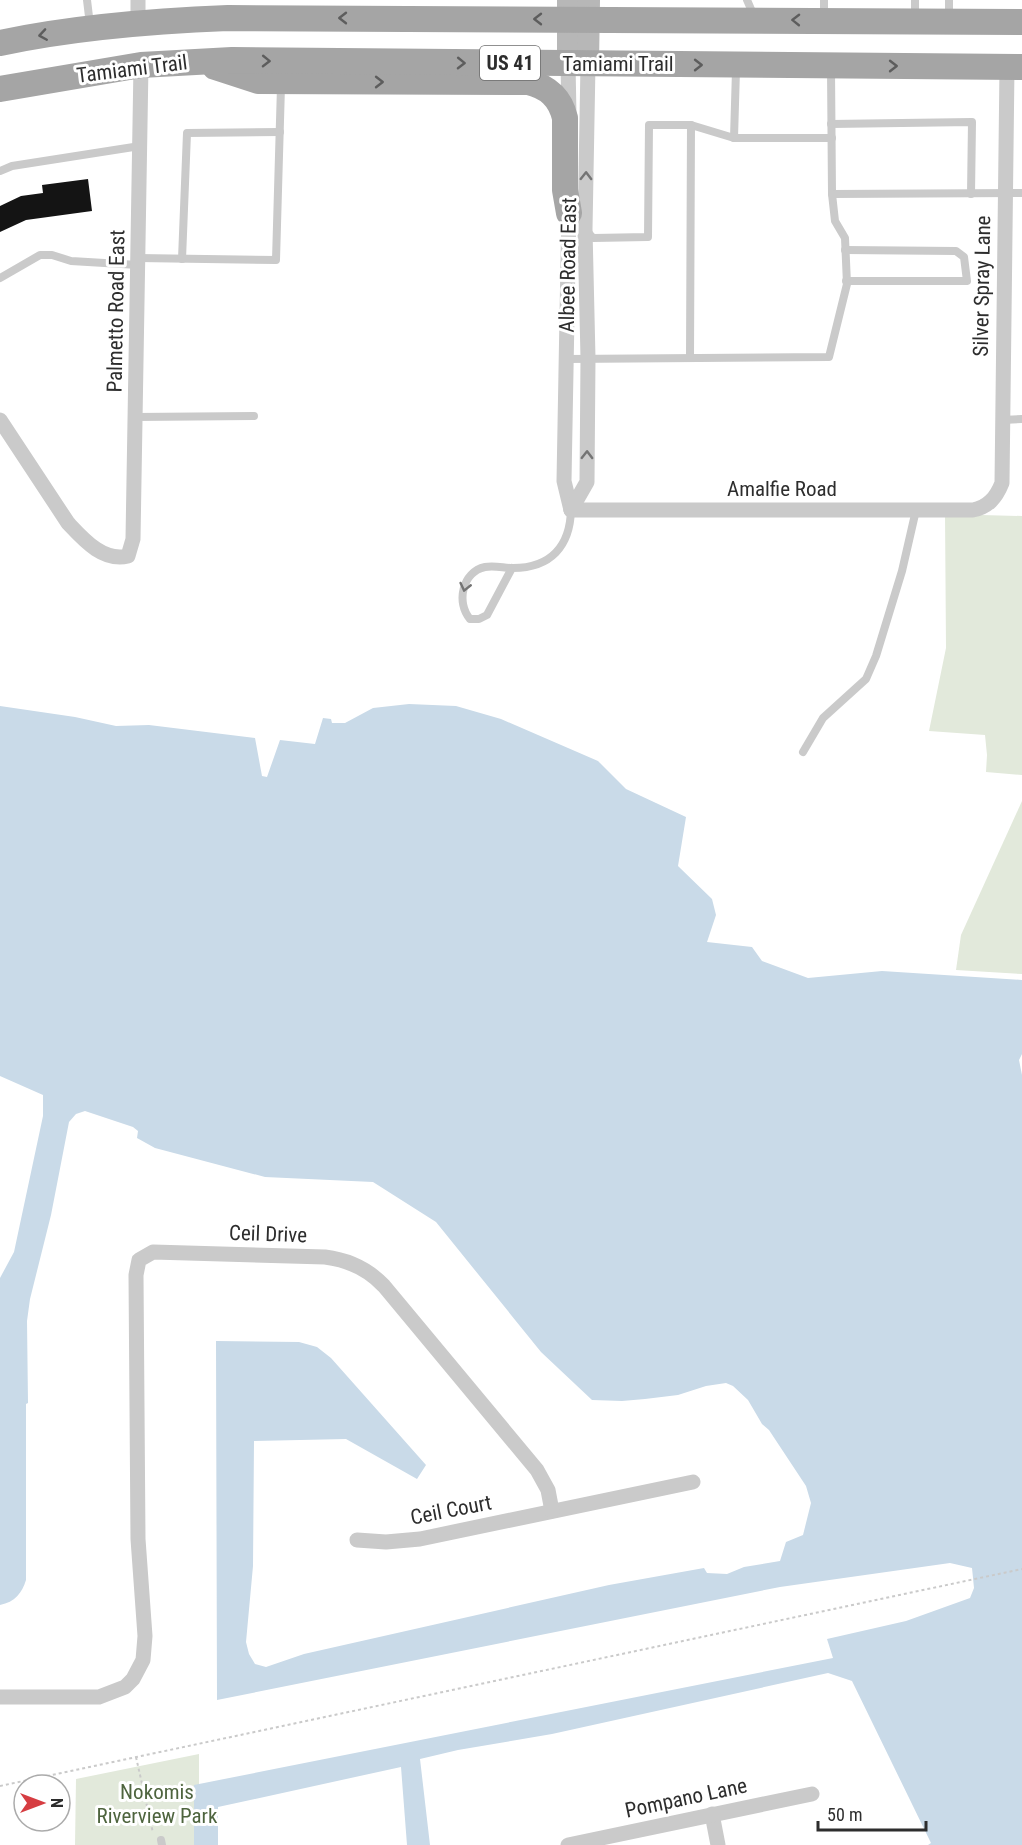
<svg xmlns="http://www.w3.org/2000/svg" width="1022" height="1845" font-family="'Roboto Condensed',sans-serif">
  <rect width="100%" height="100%" fill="#fff"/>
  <g fill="#e2e9db">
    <polygon points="945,514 1022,516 1022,775 986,772 987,755 985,735 929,731 946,648"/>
    <polygon points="1022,801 1022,974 956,970 961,935"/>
    <polygon points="199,1754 199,1845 75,1845 76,1779"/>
  </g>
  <path fill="#c9dae8" d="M409 704 456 706 501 719 598 761 626 789 686 817 678 866 712 899 716 915 707 942 752 947 762 961 808 978 882 971 1022 980V1054L1019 1060 1022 1075V1845H928L931 1843 852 1681 828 1673 552 1734 458 1750 420 1759 430 1845H407L401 1767 218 1807V1845H194V1785L833 1658 827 1639 906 1621 970 1598 974 1588 972 1568 950 1563 780 1587 217 1700 216 1341 299 1342 317 1347 331 1358 426 1465 417 1479 346 1439 254 1441 253 1566 246 1642 249 1654 255 1664 266 1667 304 1654 609 1585 704 1568 707 1573 727 1574 744 1567 780 1561 786 1542 803 1535 811 1503 806 1486 769 1430 762 1424 748 1400 733 1386 726 1383 706 1386 678 1395 645 1399 622 1401 592 1400 541 1352 436 1222 373 1182 265 1177 155 1148 137 1138 138 1131 133 1127 85 1111 76 1114 69 1122 51 1215 30 1299 27 1321 28 1403 26 1404V1580C22 1593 15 1602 0 1605V1278L14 1252 43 1116V1095L0 1076V706L75 717 116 726 149 725 255 738 262 776 267 777 280 740 315 744 323 718 331 719 332 723H345L373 708Z"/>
  <polygon fill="#141414" points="88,179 92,211 26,220 0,232 0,206 21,196 43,193 42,185"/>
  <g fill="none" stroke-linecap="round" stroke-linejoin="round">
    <g stroke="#cacaca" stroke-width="2" stroke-dasharray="3 3" stroke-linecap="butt">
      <polyline points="136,1757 153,1833"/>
      <polyline points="0,1786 1022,1569"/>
    </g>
    <g stroke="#cacaca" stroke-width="8">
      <polyline points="87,0 90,25"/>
      <polyline points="747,0 754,16"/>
      <polyline points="824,0 824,16"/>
      <polyline points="915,0 915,16"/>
      <polyline points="949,0 949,17"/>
      <polyline points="831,70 832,194 1022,193"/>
      <polyline points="831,124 972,122 971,194"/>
      <polyline points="734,138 736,70"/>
      <polyline points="0,171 12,166 140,146"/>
      <polyline points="587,231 593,238 648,237 649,125 691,125 734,138 832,138"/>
      <polyline points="845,250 956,251 964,257 967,281 846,281"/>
      <polyline points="138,258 276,260 281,86"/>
      <polyline points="182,259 187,133 280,132"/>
      <polyline points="0,278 40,255 52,255 71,261 138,265"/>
      <polyline points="690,358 691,125"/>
      <polyline points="567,359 829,357 847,284 845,238 835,221 832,194"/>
      <polyline points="135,417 254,416"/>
      <polyline points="1002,420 1022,419"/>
      <path d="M512 568 487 615 479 619H470C456 603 462 572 485 567 494 565 504 568 513 568 551 568 570 546 571 510"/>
      <polyline points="803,752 823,718 866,679 876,656 902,571 916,510"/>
      <polyline points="161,1840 162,1845"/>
    </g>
    <g stroke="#cacaca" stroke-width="15">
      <polyline points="138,0 138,23"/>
      <polyline points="568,64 569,115"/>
      <polyline points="569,205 564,481 571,510"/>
      <path d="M0 420 68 523C84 540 103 562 128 556L133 539 141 65"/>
      <path d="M571 510H973C988 507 996 498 1002 483L1007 67"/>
      <polyline points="571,510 587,482 588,358 585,229 588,64"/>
      <polyline points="357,1540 386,1542 420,1539 693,1482"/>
      <path d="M0 1697H99L125 1687 133 1679 143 1660 145 1636 138 1539 136 1275 139 1260 153 1252 325 1257C349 1260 368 1269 384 1286L537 1470 548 1490 552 1511"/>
      <polyline points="712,1814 718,1845"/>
      <polyline points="568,1845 812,1794"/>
    </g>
    <g stroke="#b7b7b7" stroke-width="22">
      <polyline points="568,64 568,0"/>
      <polyline points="588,64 589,0"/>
    </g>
    <g stroke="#a5a5a5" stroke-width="26">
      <path d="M0 43C75 27 151 21 228 18L1022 22"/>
      <path d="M215 67 258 81 528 82C548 87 560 97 565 118V190L569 213"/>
      <polyline points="0,89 141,65 232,60 1022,67"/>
    </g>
  </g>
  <defs><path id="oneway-chevron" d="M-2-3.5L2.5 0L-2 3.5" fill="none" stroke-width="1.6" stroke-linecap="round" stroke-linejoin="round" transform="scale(1.5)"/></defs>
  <g stroke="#5d5d5d">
    <use href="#oneway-chevron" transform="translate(343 18) rotate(-180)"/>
    <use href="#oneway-chevron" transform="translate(538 19) rotate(-180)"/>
    <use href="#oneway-chevron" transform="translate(796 20) rotate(-179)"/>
    <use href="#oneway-chevron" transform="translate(43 35) rotate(171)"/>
    <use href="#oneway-chevron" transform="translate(266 61) rotate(1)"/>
    <use href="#oneway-chevron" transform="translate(461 63) rotate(1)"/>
    <use href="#oneway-chevron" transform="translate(698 65)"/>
    <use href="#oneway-chevron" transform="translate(893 66)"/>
    <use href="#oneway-chevron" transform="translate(379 82)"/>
  </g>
  <g stroke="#747474">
    <use href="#oneway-chevron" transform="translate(586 176) rotate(-89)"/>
    <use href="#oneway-chevron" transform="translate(587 455) rotate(-89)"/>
    <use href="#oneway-chevron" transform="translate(465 587) rotate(103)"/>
  </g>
  <g text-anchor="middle" stroke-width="6" stroke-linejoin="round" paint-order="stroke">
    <rect fill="#fff" stroke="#6c6c6c" stroke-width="1.5" x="480" y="46" width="60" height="34" rx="4.5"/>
    <g font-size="20" font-weight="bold" fill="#2d2d2d">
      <text x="510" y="70">US 41</text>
    </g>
    <g font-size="21" fill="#2d2d2d" stroke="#fff">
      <text x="618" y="71">Tamiami Trail</text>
      <text transform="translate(132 69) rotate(-7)" y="7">Tamiami Trail</text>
      <text transform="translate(568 265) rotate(-89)" y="7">Albee Road East</text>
      <text transform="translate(982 286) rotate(-89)" y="7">Silver Spray Lane</text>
      <text transform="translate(116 311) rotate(-89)" y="7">Palmetto Road East</text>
      <text x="782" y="496">Amalfie Road</text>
      <text transform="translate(268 1234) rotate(2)" y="7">Ceil Drive</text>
      <text transform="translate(451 1510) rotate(-11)" y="7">Ceil Court</text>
      <text transform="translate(686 1798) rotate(-12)" y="7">Pompano Lane</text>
    </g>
    <g font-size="21" fill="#4e643e" stroke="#fff">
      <text x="157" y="1799">Nokomis<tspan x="157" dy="24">Riverview Park</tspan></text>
    </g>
  </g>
  <g transform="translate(42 1803) rotate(90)"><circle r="28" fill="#ffffff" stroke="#ababab" stroke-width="1.5"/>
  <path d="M0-4.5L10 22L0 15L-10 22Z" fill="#d63d42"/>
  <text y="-9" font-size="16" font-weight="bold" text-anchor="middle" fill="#2d2d2d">N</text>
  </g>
  <path d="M818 1821v9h108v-9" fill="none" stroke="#2d2d2d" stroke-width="3"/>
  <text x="827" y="1821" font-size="18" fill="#2d2d2d" stroke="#ffffff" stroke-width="4.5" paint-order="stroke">50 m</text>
</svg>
